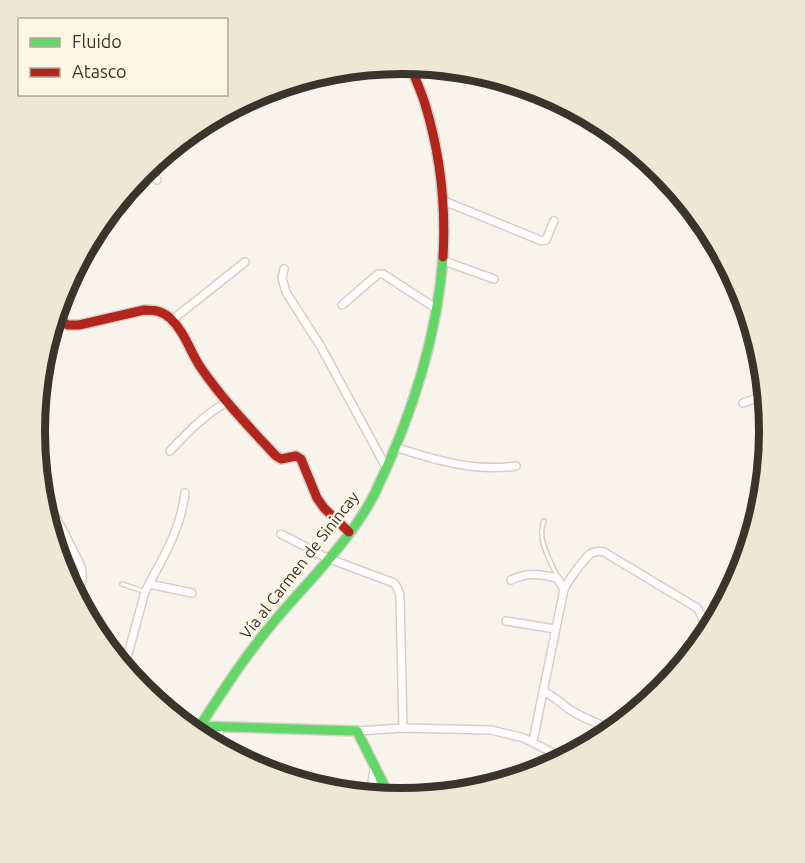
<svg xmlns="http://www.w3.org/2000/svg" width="805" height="863" font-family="Ubuntu,sans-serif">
  <rect width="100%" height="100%" fill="#f8f4eb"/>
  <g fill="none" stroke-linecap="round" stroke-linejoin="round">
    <path stroke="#96dcf2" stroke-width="2" d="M748 317C739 331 744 351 756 361"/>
    <defs>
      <g id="lane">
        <path d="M544 521C536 538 550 560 557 576"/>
        <polyline points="122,584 143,591"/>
      </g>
      <g id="street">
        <polyline points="148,167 157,180"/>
        <polyline points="444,201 542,241 546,240 554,221"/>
        <polyline points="444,261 494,279"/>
        <polyline points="284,269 282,278 286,292 321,347 386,467"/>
        <polyline points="342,305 378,274 383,274 437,309"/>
        <polyline points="172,320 245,262"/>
        <polyline points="743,403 763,396"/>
        <path d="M395 447C435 460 474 472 516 466"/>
        <path d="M170 451C188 432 204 415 227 402"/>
        <path d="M56 517 81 566C84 581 81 581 77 594"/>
        <polyline points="281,534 327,558 394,583 397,587 400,595 403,728"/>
        <path d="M511 580C528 572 540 574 557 578L564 589"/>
        <path d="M149 584C165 554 181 528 185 493"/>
        <polyline points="506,621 555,629"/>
        <polyline points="125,665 145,592 149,584 192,593"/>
        <path d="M544 692C555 696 562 705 572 711 583 718 596 723 609 728"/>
        <polyline points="357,731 403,728 491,730 524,738 563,758"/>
        <path d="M533 741 564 589C568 581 583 560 590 554 595 551 599 551 604 552L697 608 702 616 704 629"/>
        <polyline points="218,742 220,728"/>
        <polyline points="371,793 374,767"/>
      </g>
      <g id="fast">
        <polyline points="196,726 357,731 390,797"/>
        <path d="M200 726C223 691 245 656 272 624 307 582 350 542 375 493 411 418 437 340 443 257"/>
      </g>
      <g id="jam">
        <path d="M410 65C415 78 421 91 425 104 440 153 446 206 443 257"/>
        <path d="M57 319 68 325H79L144 310C155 310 162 311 170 318 185 332 190 352 201 368 223 400 250 428 276 456L281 459 296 456 301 459 317 498 324 508 349 532"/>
      </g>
    </defs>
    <use href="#lane" stroke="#d5d0c7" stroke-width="6"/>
    <use href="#street" stroke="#d5d0c7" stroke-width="10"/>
    <use href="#fast" stroke="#d5d0c7" stroke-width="12"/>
    <use href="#jam" stroke="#d5d0c7" stroke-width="12"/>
    <use href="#lane" stroke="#fefdfc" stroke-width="3"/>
    <use href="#street" stroke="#fefdfc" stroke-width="7"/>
    <use href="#fast" stroke="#63d668" stroke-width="9"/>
    <use href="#jam" stroke="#b3261e" stroke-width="9"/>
  </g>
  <g text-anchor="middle" stroke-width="4.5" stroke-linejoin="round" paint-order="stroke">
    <g font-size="16" fill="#3a352a" stroke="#fef6e5">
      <text transform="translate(299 565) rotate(-52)" y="6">Vía al Carmen de Sinincay</text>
    </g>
  </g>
  <path d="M0 0H805V863H0ZM45 431a357 357 0 1 1 714 0a357 357 0 1 1-714 0Z" fill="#eee7d6" fill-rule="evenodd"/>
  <path fill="none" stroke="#3a352a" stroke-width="8" d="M45 431a357 357 0 1 1 714 0a357 357 0 1 1-714 0Z"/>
  <rect x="18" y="18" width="210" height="78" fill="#fef6e5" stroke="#b0a99a" stroke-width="1.5"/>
  <rect x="30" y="38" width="30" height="9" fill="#63d668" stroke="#b0a99a" stroke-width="1.5"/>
  <text x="72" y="48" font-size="18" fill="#3a352a">Fluido</text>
  <rect x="30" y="68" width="30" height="9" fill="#b3261e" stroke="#b0a99a" stroke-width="1.5"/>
  <text x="72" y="78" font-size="18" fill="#3a352a">Atasco</text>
</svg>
